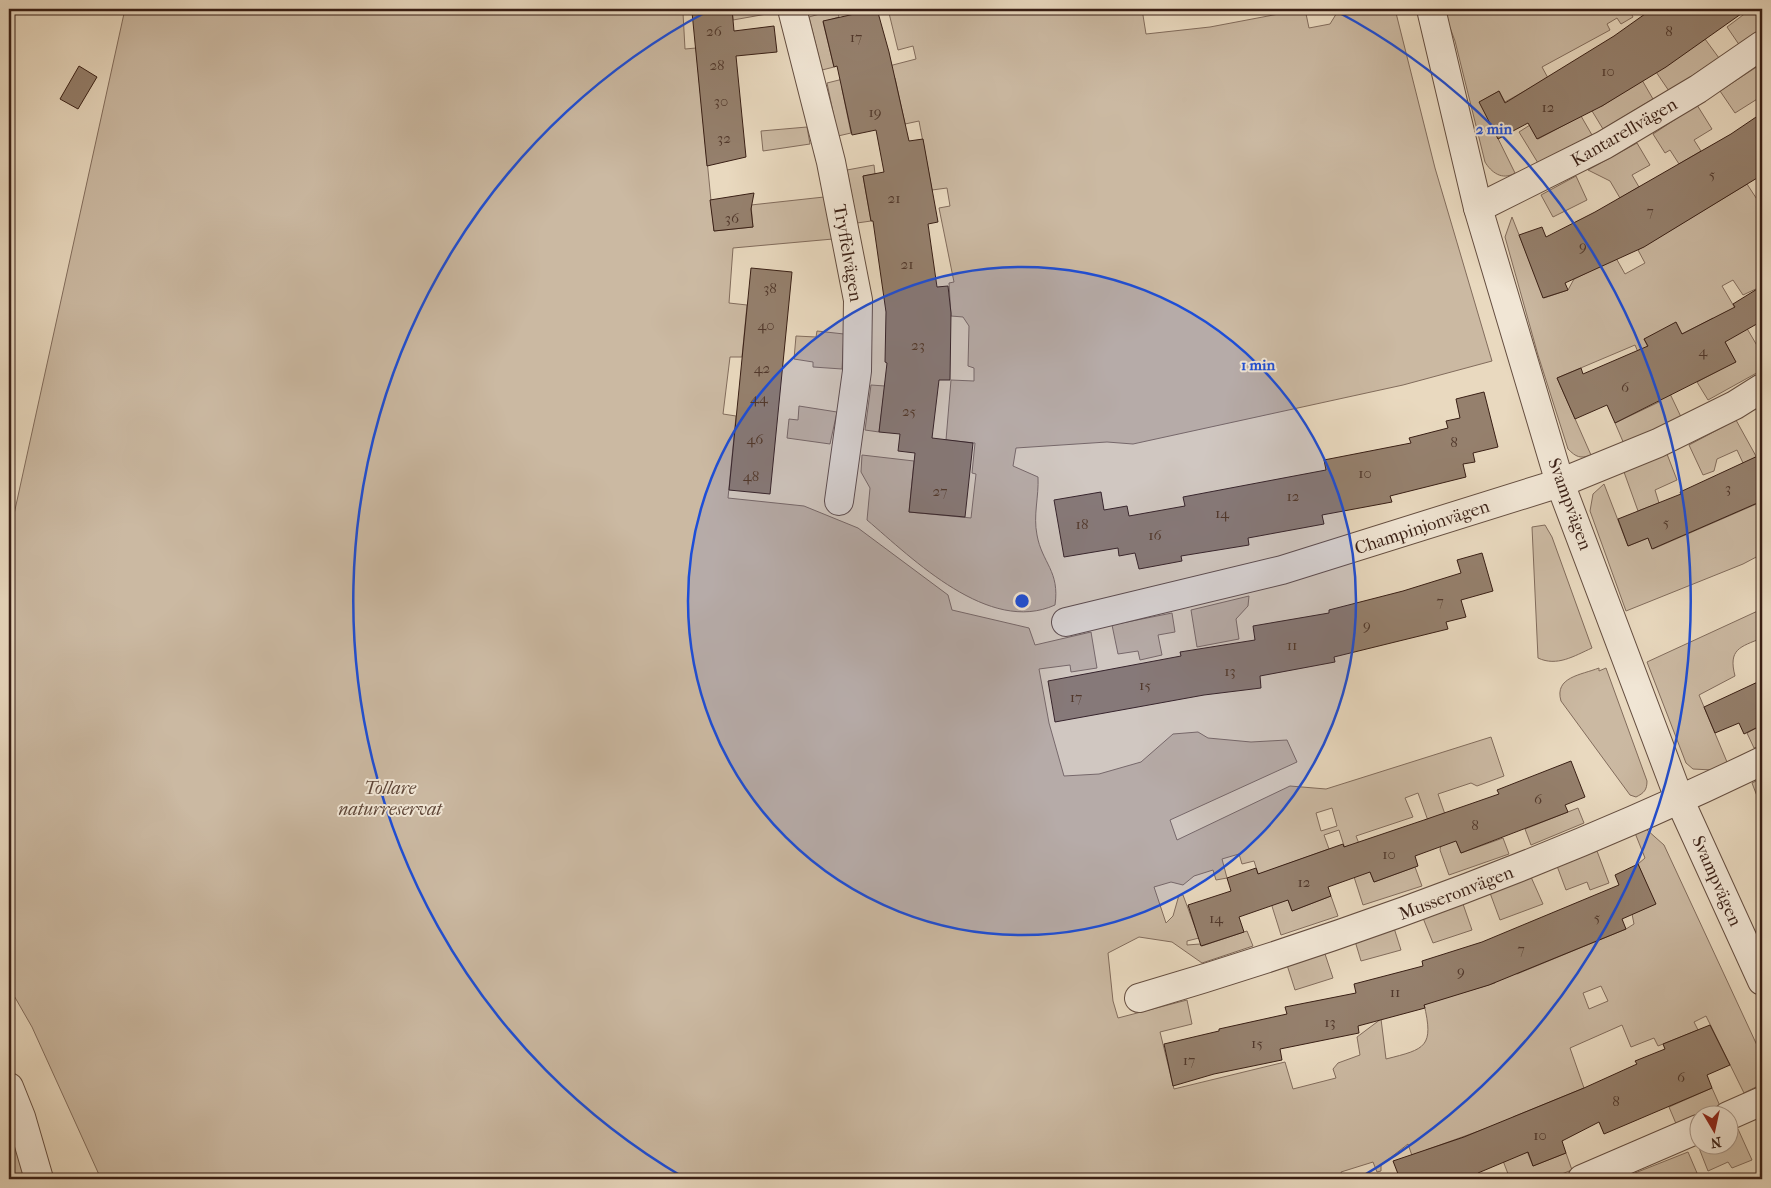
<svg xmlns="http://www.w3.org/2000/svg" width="1771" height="1188" font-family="'IM FELL French Canon',serif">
  <rect width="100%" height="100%" fill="#e9d9bf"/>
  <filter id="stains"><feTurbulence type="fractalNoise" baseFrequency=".004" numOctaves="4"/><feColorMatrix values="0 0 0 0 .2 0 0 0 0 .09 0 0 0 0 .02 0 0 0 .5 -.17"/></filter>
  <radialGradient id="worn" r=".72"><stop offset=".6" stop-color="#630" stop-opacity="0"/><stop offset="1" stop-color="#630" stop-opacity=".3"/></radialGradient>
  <g fill="#cbb9a2" stroke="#826c5c" fill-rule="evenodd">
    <path d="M125 9H720L683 13 685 49 696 48 714 231 753 227 751 205 824 197 833 239 733 248 729 303 747 305 742 357H730L723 414 736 416 728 498 804 506 858 528 948 595 952 610 1029 628 1035 645 1091 632 1097 668 1071 672 1070 665 1039 669 1049 723 1064 776 1099 774 1141 762 1173 734 1198 732 1208 738 1251 742 1287 740 1297 762 1170 820 1177 840 1290 786 1326 789 1491 737 1504 776 1477 786 1471 783 1438 794 1448 823 1431 829 1418 793 1405 798 1413 817 1356 836 1374 882 1415 867 1422 886 1363 905 1339 830 1324 835 1329 849 1276 868 1292 911 1331 896 1338 916 1281 935 1271 903 1268 904 1254 861 1242 864 1239 854 1222 859 1227 878 1216 880 1213 870 1194 876 1183 885 1171 882 1154 887 1166 923 1173 916 1179 895H1183L1199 938 1187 941V945L1200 944 1202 946 1247 931 1253 946 1202 963 1172 942 1139 937 1108 953 1113 1001 1118 1018 1187 1000 1192 1024 1160 1032 1174 1089 1285 1062 1293 1089 1336 1078 1333 1069 1338 1063 1360 1055 1357 1037 1381 1019 1386 1059C1426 1049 1434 1047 1424 1004L1495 983 1492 969 1503 965 1517 974 1626 929 1634 924 1632 914 1655 904 1638 864 1645 858 1635 833 1646 829 1664 845 1762 1056V1084L1744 1093 1706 1016 1694 1022 1698 1030 1658 1046 1654 1038 1631 1047 1622 1025 1570 1048 1584 1088 1513 1117 1533 1166 1566 1153 1572 1170 1549 1179H1510L1490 1127 1426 1150 1437 1179H1420L1408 1144 1381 1165V1171L1377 1172 1373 1162 1341 1172 1343 1179H101L32 1027 9 987V537ZM1332 808 1337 826 1321 831 1316 813ZM1601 986 1608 1001 1589 1009 1583 993Z"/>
    <polygon points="732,9 777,9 778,12 733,20"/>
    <polygon points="837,9 839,17 823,22 834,67 822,70 809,17"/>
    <path d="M888 9H994L995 14 1028 9H1142L1146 34 1210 27 1305 9 1309 28 1330 24 1338 11 1349 9H1395L1435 168 1492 361 1403 385 1133 444 1107 442 1016 448 1013 466 1038 477C1039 497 1033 515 1037 535 1042 563 1060 571 1055 605 989 635 913 559 867 520L870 488 861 472 862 455 914 461 909 512 971 518 976 474 972 473 975 443 946 440 951 380 974 381V368L968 366 969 326 963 317 951 316 949 283 954 282 939 208 950 206 947 188 932 190 919 121 905 124 895 78H892L889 66 916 59 913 46 898 50Z"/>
    <path d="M1443 9H1629L1633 17 1621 24 1617 18 1607 24 1610 30 1542 67 1548 78 1505 102 1499 91 1480 102 1515 173C1502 181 1491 172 1485 162L1455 41Z"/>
    <polygon points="1751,9 1762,9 1762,30 1740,46 1727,27"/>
    <polygon points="1705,39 1719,58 1669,91 1652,66"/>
    <polygon points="1758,66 1762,72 1762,96 1735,113 1720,91"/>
    <polygon points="847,78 842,89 851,133 838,136 827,83"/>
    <polygon points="1642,80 1653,99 1603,129 1589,106 1602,106"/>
    <polygon points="1697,105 1712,129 1694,140 1701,151 1679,164 1670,150 1665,153 1653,134"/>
    <polygon points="1581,116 1592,135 1538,163 1519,132 1530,125 1538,139"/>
    <polygon points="807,127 810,144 763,151 761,131"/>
    <polygon points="1637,143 1650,165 1632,175 1639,187 1620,198 1610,181 1588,170"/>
    <polygon points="874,165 875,174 863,176 871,221 857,223 847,170"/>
    <polygon points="1576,176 1587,200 1553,217 1541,195"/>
    <path d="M1747 184 1762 207V286L1743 295 1733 280 1722 286 1762 354V370L1708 400 1697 382 1735 362 1713 318 1682 334 1644 339 1682 419 1624 444 1615 423 1659 402 1635 345 1557 378 1591 455C1580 459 1576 457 1568 449L1538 355 1505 237 1512 217 1544 298 1568 290 1574 279 1616 258 1625 274 1645 263 1638 250Z"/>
    <polygon points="817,331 844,334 842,369 813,367 813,362 794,359 796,336 816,337"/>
    <polygon points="871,385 885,386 879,432 865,430"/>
    <polygon points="799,406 837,412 830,444 787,438 789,419 798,420"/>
    <polygon points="1736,420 1762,467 1762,554 1743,564 1626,611 1590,511 1593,494 1604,484 1628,546 1648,538 1653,549 1761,502 1737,450 1717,459 1714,471 1703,475 1689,445"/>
    <polygon points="1667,454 1677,480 1655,490 1659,503 1638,511 1624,472"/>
    <path d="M1545 525 1552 537 1592 648C1574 656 1557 667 1538 658L1532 527Z"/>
    <polygon points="1249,596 1248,606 1236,619 1239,639 1197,647 1191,610"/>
    <path d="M1762 609V638C1740 647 1728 649 1735 676L1699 695 1727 762 1712 770 1693 769 1686 763 1647 662Z"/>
    <polygon points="1172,613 1175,632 1158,635 1162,655 1140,660 1138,651 1118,654 1112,625"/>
    <path d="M1599 668V671L1606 668 1647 781C1647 790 1644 793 1636 797L1630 795 1561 701C1554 677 1581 675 1599 668Z"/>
    <polygon points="1762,725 1762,745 1754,748 1747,733"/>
    <polygon points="1762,778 1762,809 1752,783"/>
    <polygon points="1578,808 1584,823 1531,845 1525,829"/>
    <polygon points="1503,838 1509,854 1449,875 1440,850 1441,844 1456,839 1461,853"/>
    <polygon points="1597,851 1609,883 1590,890 1587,882 1566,890 1557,866"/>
    <polygon points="1531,877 1543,904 1500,920 1490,893"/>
    <polygon points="1463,904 1472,930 1433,943 1423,918"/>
    <polygon points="1394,928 1401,950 1361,961 1355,941"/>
    <polygon points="1325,954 1333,978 1295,990 1287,965"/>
    <polygon points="1712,1088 1720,1106 1677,1126 1669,1107"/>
    <polygon points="9,1113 29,1179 9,1179"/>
    <polygon points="1738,1129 1752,1160 1732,1168 1728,1162 1708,1171 1699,1148 1703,1146 1728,1146 1729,1133"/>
    <polygon points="1688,1152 1697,1173 1683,1179 1638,1179 1635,1173"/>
  </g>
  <g fill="#95806d" stroke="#391f15">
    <polygon points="732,9 734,31 774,26 777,52 736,56 746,157 707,166 692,12"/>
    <polygon points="877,9 889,52 909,141 923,139 938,222 928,224 937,287 948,286 951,313 950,380 939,380 932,438 973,443 965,517 909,512 915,453 898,451 900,434 879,432 887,363 885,362 886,312 873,221 871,221 863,176 884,172 876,130 852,135 837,66 834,67 823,21"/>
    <polygon points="1652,9 1748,9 1666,67 1602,106 1537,139 1528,123 1498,139 1479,102 1499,91 1505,103 1614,36"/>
    <polygon points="79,66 97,77 78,109 60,99"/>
    <polygon points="1762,113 1762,175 1644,247 1565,283 1568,290 1543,298 1519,235 1542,227 1546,237 1595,212 1731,134"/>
    <polygon points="754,193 751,209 753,227 714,231 710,200"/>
    <polygon points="751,268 792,272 770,494 729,490"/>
    <polygon points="1762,286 1762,321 1725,342 1736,362 1615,423 1607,405 1575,419 1557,378 1581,368 1583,374 1648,346 1644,339 1676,322 1682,334 1735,307 1733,304"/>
    <polygon points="1484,392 1498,447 1473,453 1475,462 1463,464 1466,477 1390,496 1392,502 1322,515 1324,524 1248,538 1249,545 1181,556 1182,561 1139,569 1135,553 1119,556 1118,548 1064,557 1054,500 1101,492 1104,510 1127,506 1129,516 1185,506 1183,497 1326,470 1324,460 1411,443 1409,438 1448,428 1446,421 1460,418 1456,399"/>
    <polygon points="1762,454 1762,501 1652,549 1648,538 1628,546 1618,519 1681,494 1680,492"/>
    <polygon points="1482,553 1493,591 1461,600 1466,617 1446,622 1448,629 1334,657 1335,662 1260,676 1261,688 1204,695 1055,722 1048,681 1181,656 1180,652 1255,640 1253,626 1329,613 1329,610 1403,591 1461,573 1457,560"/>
    <polygon points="1762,680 1762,725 1744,734 1739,723 1715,733 1704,707"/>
    <polygon points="1571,761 1585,797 1565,805 1568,812 1461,853 1456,841 1415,856 1418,866 1374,882 1370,872 1328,887 1331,896 1292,911 1288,900 1239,917 1244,932 1201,946 1188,905 1231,891 1227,878 1256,868 1258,874 1343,844 1344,847 1427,819 1499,794 1497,790"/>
    <polygon points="1638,864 1656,904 1622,919 1626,929 1489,985 1424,1005 1425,1008 1358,1026 1359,1033 1280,1049 1282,1060 1214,1074 1173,1086 1164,1044 1219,1031 1219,1029 1287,1014 1285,1007 1356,993 1354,984 1423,966 1422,961 1482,942 1619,885 1615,875"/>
    <polygon points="1710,1025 1730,1065 1707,1075 1712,1088 1604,1134 1599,1122 1562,1141 1566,1153 1533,1166 1528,1152 1478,1173 1480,1179 1400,1179 1393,1161 1464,1137 1584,1088 1637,1064 1635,1061 1665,1049 1663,1044"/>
  </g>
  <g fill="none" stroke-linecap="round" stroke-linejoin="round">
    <defs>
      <g id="street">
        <polyline points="792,9 831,162 858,300 857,371 839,501"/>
        <polyline points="1431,9 1478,208 1560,483 1680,801 1762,981"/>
        <polyline points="1478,208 1604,145 1698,89 1762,45"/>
        <polyline points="1066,622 1282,570 1560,483 1658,443 1735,405 1762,388"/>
        <path d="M1139 998C1353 935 1561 858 1762 761"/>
        <polyline points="9,1087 21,1117 39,1179"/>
        <polyline points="1728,1116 1762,1101"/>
        <polyline points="1582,1179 1698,1129"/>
      </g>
    </defs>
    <use href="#street" stroke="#654e40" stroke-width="30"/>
    <use href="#street" stroke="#f1e6d5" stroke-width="28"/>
  </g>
  <circle cx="1022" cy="601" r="334" fill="#1d4ed8" fill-opacity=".12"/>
  <g fill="none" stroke="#1d4ed8" stroke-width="2.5">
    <circle cx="1022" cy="601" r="334"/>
    <path d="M683 1177A668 668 0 0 1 708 11M1336 11A668 668 0 0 1 1361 1177"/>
  </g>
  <g text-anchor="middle" stroke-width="4" stroke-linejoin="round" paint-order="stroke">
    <g font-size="15" fill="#50372b">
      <text x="714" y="36">26</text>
      <text x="1669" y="36">8</text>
      <text x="856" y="42">17</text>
      <text x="717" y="70">28</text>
      <text x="1608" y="76">10</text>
      <text x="721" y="106">30</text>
      <text x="1548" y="112">12</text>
      <text x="875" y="117">19</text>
      <text x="724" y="143">32</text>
      <text x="1712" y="179">5</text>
      <text x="894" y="203">21</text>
      <text x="1650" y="216">7</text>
      <text x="732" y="223">36</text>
      <text x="1583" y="251">9</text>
      <text x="907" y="269">21</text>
      <text x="770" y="293">38</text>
      <text x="766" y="330">40</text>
      <text x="918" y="350">23</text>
      <text x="1703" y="356">4</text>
      <text x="762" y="373">42</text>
      <text x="1625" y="392">6</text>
      <text x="759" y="403">44</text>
      <text x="909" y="416">25</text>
      <text x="755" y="444">46</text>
      <text x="1454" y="447">8</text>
      <text x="1365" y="478">10</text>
      <text x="751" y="481">48</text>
      <text x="1728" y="493">3</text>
      <text x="940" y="496">27</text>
      <text x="1293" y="501">12</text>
      <text x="1222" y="518">14</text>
      <text x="1666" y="527">5</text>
      <text x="1082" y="529">18</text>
      <text x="1155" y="540">16</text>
      <text x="1440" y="606">7</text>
      <text x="1367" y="630">9</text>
      <text x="1292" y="650">11</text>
      <text x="1230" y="676">13</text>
      <text x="1145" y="690">15</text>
      <text x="1076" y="702">17</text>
      <text x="1538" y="804">6</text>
      <text x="1475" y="830">8</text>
      <text x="1389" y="859">10</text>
      <text x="1304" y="887">12</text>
      <text x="1597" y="922">5</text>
      <text x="1216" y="923">14</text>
      <text x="1521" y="954">7</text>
      <text x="1461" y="976">9</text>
      <text x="1395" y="997">11</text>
      <text x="1330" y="1027">13</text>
      <text x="1257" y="1048">15</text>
      <text x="1189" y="1065">17</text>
      <text x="1681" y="1082">6</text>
      <text x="1616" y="1106">8</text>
      <text x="1540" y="1140">10</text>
    </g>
    <g font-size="18" fill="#391f15" stroke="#f1e6d5">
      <text transform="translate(1624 132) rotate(-30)" y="6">Kantarellvägen</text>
      <text transform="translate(848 253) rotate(80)" y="6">Tryffelvägen</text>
      <text transform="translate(1570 504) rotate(70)" y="6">Svampvägen</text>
      <text transform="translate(1422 527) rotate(-18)" y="6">Champinjonvägen</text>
      <text transform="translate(1717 881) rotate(66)" y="6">Svampvägen</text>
      <text transform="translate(1456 893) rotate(-21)" y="6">Musseronvägen</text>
    </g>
    <g font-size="18" font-style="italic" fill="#5e4638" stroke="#f1e6d5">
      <text x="390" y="794">Tollare<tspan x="390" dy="21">naturreservat</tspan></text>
    </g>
  </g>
  <circle cx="1022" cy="601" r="8" fill="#1d4ed8" stroke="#f1e6d5" stroke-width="2.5"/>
  <g font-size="15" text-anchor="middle" font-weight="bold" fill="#1d4ed8" stroke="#f1e6d5" stroke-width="4" stroke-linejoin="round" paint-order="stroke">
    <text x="1494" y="134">2 min</text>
    <text x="1258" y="370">1 min</text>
  </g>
  <rect width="1771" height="1188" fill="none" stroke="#e9d9bf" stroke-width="30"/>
  <rect x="10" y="10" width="1751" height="1168" fill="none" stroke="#391f15" stroke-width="2.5"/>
  <rect x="15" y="15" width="1741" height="1158" fill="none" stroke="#391f15"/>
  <g transform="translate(1714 1130) rotate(171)"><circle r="24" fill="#f1e6d5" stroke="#a79688"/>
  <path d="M0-4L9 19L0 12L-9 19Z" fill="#8f2418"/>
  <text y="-8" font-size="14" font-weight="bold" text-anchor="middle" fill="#391f15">N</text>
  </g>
  <rect width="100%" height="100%" filter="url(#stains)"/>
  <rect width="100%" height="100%" fill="url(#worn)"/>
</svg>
